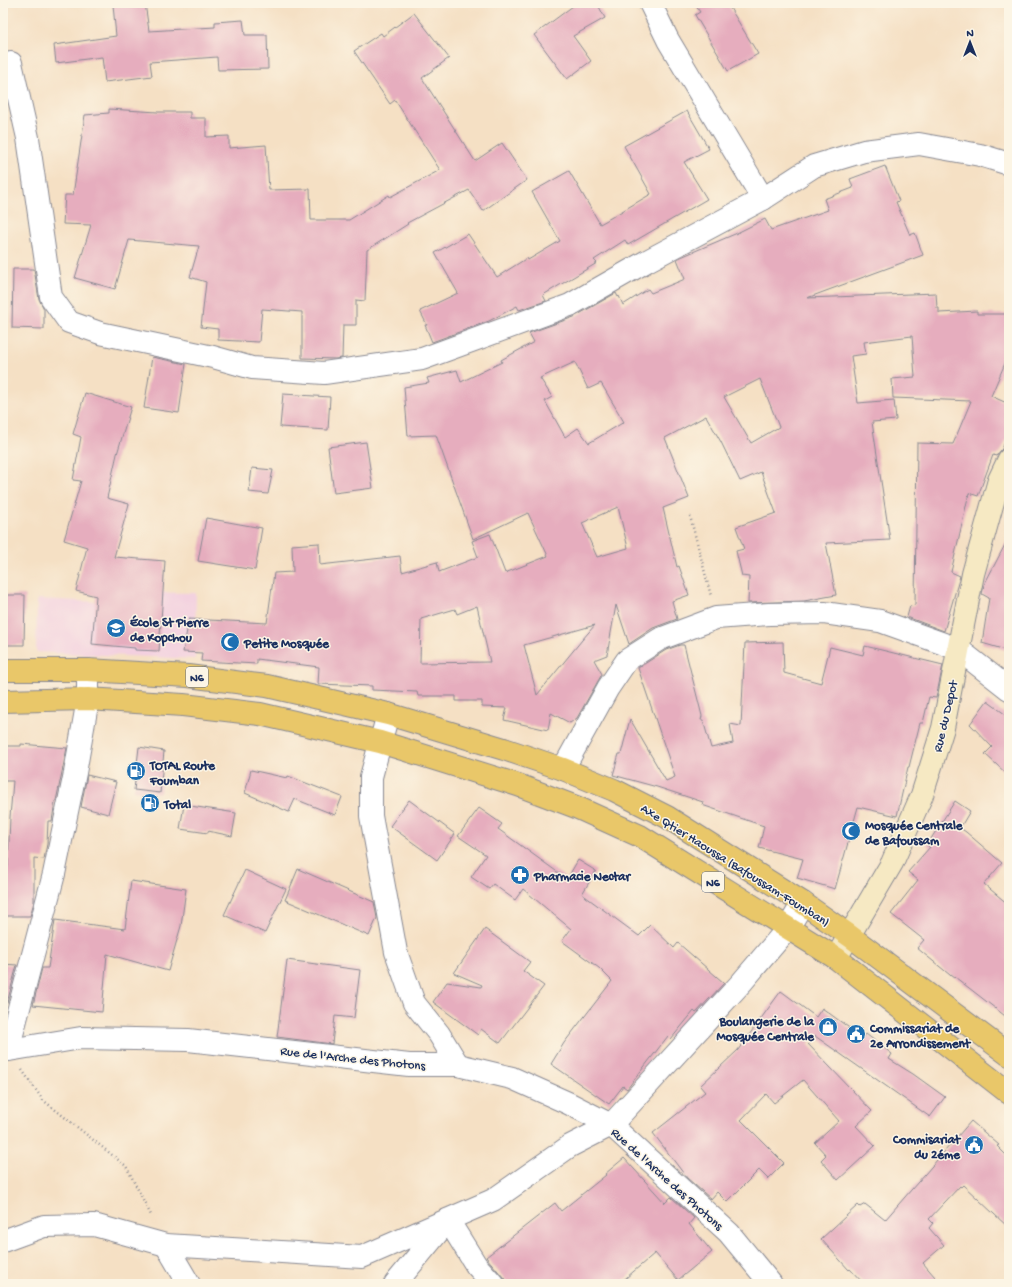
<svg xmlns="http://www.w3.org/2000/svg" width="1012" height="1287" font-family="'Gochi Hand',sans-serif">
  <rect width="100%" height="100%" fill="#fcf5e5"/>
  <filter id="ink" filterUnits="userSpaceOnUse"><feTurbulence type="fractalNoise" baseFrequency=".025" numOctaves="2"/><feDisplacementMap in="SourceGraphic" scale="8" xChannelSelector="R" yChannelSelector="G"/><feConvolveMatrix kernelMatrix="1 2 1 2 8 2 1 2 1" color-interpolation-filters="sRGB"/></filter>
  <filter id="wash" filterUnits="userSpaceOnUse"><feTurbulence type="fractalNoise" baseFrequency=".012" numOctaves="4" result="noise"/><feDisplacementMap in="SourceGraphic" scale="16" xChannelSelector="R" yChannelSelector="G"/><feGaussianBlur stdDeviation="0.9" result="paint"/><feColorMatrix in="noise" values="0 0 0 0 0 0 0 0 0 0 0 0 0 0 0 0 0 1.4 0 .05"/><feComposite in="paint" operator="in"/></filter>
  <g filter="url(#wash)">
    <rect width="100%" height="100%" fill="#f5e0c4"/>
    <polygon fill="#f3cfdf" points="126,592 196,593 195,659 36,652 37,599 121,603"/>
    <g id="blocks">
      <g fill="#e6adbe" fill-rule="evenodd">
        <polygon points="128,3 145,3 149,31 215,27 215,22 243,20 245,35 267,35 268,69 218,70 217,57 150,62 152,76 105,82 102,57 56,63 54,45 116,36 113,5"/>
        <polygon points="577,3 597,3 605,18 573,36 591,61 567,79 534,35"/>
        <polygon points="694,3 727,3 758,54 728,71 695,15 700,12"/>
        <polygon points="414,13 449,58 422,78 475,161 502,143 527,180 483,211 469,190 407,223 408,224 367,250 365,301 356,300 356,325 343,325 342,358 335,359 302,358 302,312 262,309 259,342 218,340 218,329 201,327 206,282 190,277 199,246 129,240 115,289 75,278 91,225 63,224 65,195 73,195 85,115 109,113 109,109 158,112 190,112 190,118 206,118 206,137 229,136 229,148 266,145 269,190 310,189 311,220 349,220 389,195 390,197 440,170 395,100 390,104 354,51 381,33 383,36"/>
        <polygon points="687,111 709,149 684,162 707,199 628,245 625,240 594,260 597,263 543,295 546,301 519,310 517,306 489,321 432,342 425,325 427,325 420,311 458,293 435,253 468,234 497,277 527,258 528,260 560,241 532,192 569,171 600,224 607,220 651,194 624,146"/>
        <path d="M885 166 899 201 896 202 910 235 915 233 923 255 807 298 936 293 937 308H939V313L977 311V314H1009V354L991 396 1009 404V433L1002 449 996 456 993 455 978 496 969 493 951 572 960 576 944 631 907 617 910 606 915 605 917 443 953 444 971 401 893 398 892 379 915 377 912 336 864 342 866 354 851 356 858 403 894 400 896 420 872 422 890 540 826 543 836 595 804 601 748 603 749 577 742 576 736 551 744 549 736 527 776 513 761 472 740 481 721 442 706 416 665 438 689 498 663 508 677 567 679 566 689 595 672 601 677 619 653 628 629 644 616 605 607 655 594 660 602 674 577 718 570 723 551 713 548 730 504 720 507 708 482 707V701H456V696H418L417 692 372 690V686L318 684 319 667 257 659V664L201 661 202 653 183 652 189 619 267 623 274 573 293 572 292 545 319 543 320 565 400 556 402 572 437 562 439 572 478 557 472 541 490 534 505 573 548 556 528 513 473 539 436 435 408 436 404 387 429 383 427 378 457 370 461 382 502 362 501 360 534 342 529 333 574 317 616 293 618 297 619 296 623 305 648 289 651 293 685 279 677 259 681 257 735 234 765 219 771 230 828 210 824 199 853 188 850 179ZM575 362 588 389 601 383 624 422 589 443 578 428 565 437 545 401 552 397 540 378ZM760 379 779 427 751 443 724 397ZM618 507 628 548 597 557 582 523ZM477 606 490 662 420 663 421 619 455 609 457 614ZM595 625 582 640 537 695 524 645Z"/>
        <polygon points="13,269 34,269 39,299 44,309 44,329 12,328"/>
        <polygon points="152,357 186,364 179,413 144,408"/>
        <polygon points="85,393 131,407 117,454 107,498 129,504 114,557 165,561 159,651 135,650 135,648 92,644 96,596 76,591 87,547 64,540 81,481 73,480 81,437 73,434"/>
        <polygon points="283,394 330,397 328,430 280,427"/>
        <polygon points="366,442 373,488 334,493 328,447"/>
        <polygon points="252,468 273,470 268,494 249,492"/>
        <polygon points="206,518 262,528 255,570 198,561"/>
        <polygon points="1009,537 1009,651 982,643 989,598 982,594 984,585"/>
        <polygon points="4,595 25,595 24,645 3,645"/>
        <polygon points="783,642 784,673 821,683 830,647 863,655 865,646 943,665 936,698 929,697 923,723 920,723 909,767 908,767 897,816 858,807 835,889 797,878 803,859 759,848 764,826 702,805 703,802 657,787 613,775 619,754 621,754 630,719 666,781 675,777 638,668 666,650 680,645 684,645 702,716 701,720 703,720 711,748 733,743 730,724 741,726 745,643"/>
        <polygon points="987,701 1009,717 1009,776 985,754 992,747 970,724"/>
        <polygon points="21,744 67,748 56,801 55,801 52,821 48,821 47,844 44,859 34,858 34,902 30,916 3,916 3,867 8,867 10,817 13,781 3,781 3,746 21,746"/>
        <polygon points="139,747 164,751 160,793 134,790"/>
        <polygon points="251,770 287,778 288,776 342,797 335,815 295,799 289,812 245,793"/>
        <polygon points="87,775 116,782 108,814 81,807"/>
        <polygon points="409,800 455,834 437,860 390,826"/>
        <polygon points="955,801 970,811 960,828 966,832 1002,863 984,884 1009,905 1009,1019 951,974 950,975 917,948 924,940 891,914 918,880 908,872 930,847 927,845"/>
        <polygon points="184,805 236,813 232,836 208,831 208,833 180,829"/>
        <polygon points="479,808 502,824 498,829 567,879 578,860 596,871 582,894 639,936 650,925 674,948 678,943 724,983 696,1013 694,1011 671,1039 668,1036 627,1089 623,1086 609,1104 551,1064 564,1043 612,981 599,968 562,941 571,929 523,889 515,900 493,884 489,889 471,877 486,855 458,836"/>
        <polygon points="298,869 374,902 377,918 369,936 285,900"/>
        <polygon points="245,870 286,889 265,933 224,915"/>
        <polygon points="131,881 186,889 181,926 168,971 107,954 102,1012 33,1005 42,968 48,968 55,920 125,929"/>
        <polygon points="485,929 530,962 523,971 544,986 500,1043 481,1029 478,1035 433,1002 447,982 481,987 482,985 454,973"/>
        <polygon points="287,960 360,970 354,1018 335,1016 332,1044 277,1037"/>
        <polygon points="3,964 17,965 7,1003 3,1003"/>
        <polygon points="781,991 816,1017 822,1008 863,1038 866,1034 892,1054 889,1059 913,1074 945,1097 930,1117 815,1036 808,1044 872,1111 856,1126 875,1146 838,1180 821,1160 826,1155 815,1143 839,1121 803,1080 774,1103 766,1094 741,1120 784,1163 768,1179 759,1170 727,1202 717,1192 711,1199 687,1178 653,1133 705,1092 700,1086 738,1050"/>
        <polygon points="971,1121 999,1145 997,1146 1009,1158 1009,1228 963,1185 961,1187 960,1186 929,1219 933,1223 929,1228 944,1245 923,1263 941,1284 864,1284 850,1269 849,1270 821,1239 858,1205 860,1207 865,1204 885,1220"/>
        <polygon points="624,1158 665,1203 671,1197 694,1218 689,1224 712,1252 678,1280 655,1253 619,1284 509,1284 486,1257 555,1203 561,1211 606,1175 605,1174"/>
      </g>
    </g>
  </g>
  <g filter="url(#ink)">
    <use href="#blocks" fill-opacity="0" stroke="#888891" stroke-width="1"/>
    <g fill="none" stroke-linecap="round" stroke-linejoin="round">
      <defs>
        <g id="street">
          <polyline points="650,3 668,40 763,199"/>
          <polyline points="11,63 28,138 51,297 69,322 100,333 213,357 252,368 324,373 422,359 570,305 647,261 763,199 814,166 864,151 919,144 980,155 1009,164"/>
          <polyline points="388,714 371,777 371,816 396,952 414,1003 439,1034 458,1065"/>
          <polyline points="563,769 608,688 627,660 660,639 716,618 769,614 824,613 880,621 958,649 1009,689"/>
          <polyline points="8,1050 54,874 75,773 88,699 88,670"/>
          <polyline points="3,1051 81,1038 188,1040 409,1065 458,1065 512,1078 568,1103 611,1125 729,1233 771,1284"/>
          <polyline points="3,1241 44,1226 94,1225 166,1245 362,1257 493,1200 570,1146 611,1125 742,982 788,928 803,903"/>
          <polyline points="166,1245 189,1284"/>
          <polyline points="395,1284 448,1220 476,1265 493,1284"/>
        </g>
        <polyline id="secondary" points="836,958 892,863 922,795 943,728 973,574 999,480 1009,459"/>
        <g id="highway">
          <polyline points="3,670 88,670 188,676 267,686 388,714 504,749 563,769 614,790 667,817 803,903 850,936 1009,1055"/>
          <polyline points="3,701 88,699 183,705 260,714 380,742 518,785 576,807 640,836 836,958 1009,1093"/>
        </g>
      </defs>
      <use href="#street" stroke="#888891" stroke-width="24"/>
      <use href="#secondary" stroke="#888891" stroke-width="24"/>
      <use href="#highway" stroke="#888891" stroke-width="24"/>
      <g stroke="#888891" stroke-width="2.5" stroke-dasharray="1 3" stroke-linecap="butt">
        <polyline points="690,516 711,596"/>
        <polyline points="22,1070 43,1100 126,1166 152,1217"/>
      </g>
      <use href="#street" stroke="#fff" stroke-width="22"/>
      <use href="#secondary" stroke="#f6e9c3" stroke-width="22"/>
      <use href="#highway" stroke="#e9c769" stroke-width="22"/>
    </g>
  </g>
  <defs>
    <symbol id="school-disc" viewBox="-11 -11 22 22"><circle r="9.5" fill="#1f6fb2" stroke="#fcf5e5"/><path d="M0-5L7-2L0 1L-7-2ZM-4 1L0 2.5L4 1V4Q0 6-4 4Z" fill="#fff"/></symbol>
    <symbol id="mosque-disc" viewBox="-11 -11 22 22"><circle r="9.5" fill="#1f6fb2" stroke="#fcf5e5"/><path d="M3.5-4.9A6 6 0 1 0 3.5 4.9A5 5 0 1 1 3.5-4.9Z" fill="#fff"/></symbol>
    <symbol id="fuel-disc" viewBox="-11 -11 22 22"><circle r="9.5" fill="#1f6fb2" stroke="#fcf5e5"/><path d="M-5.5-6h7V0h2V4h1.3V-2.5L3-4.5l.8-.8L6-3V5H2.5V1h-1V6h-7ZM-4.2-4.7v3.2H.2V-4.7Z" fill="#fff"/></symbol>
    <symbol id="pharmacy-disc" viewBox="-11 -11 22 22"><circle r="9.5" fill="#1f6fb2" stroke="#fcf5e5"/><path d="M-2-6h4v4h4v4h-4v4h-4v-4h-4v-4h4Z" fill="#fff"/></symbol>
    <symbol id="shop-disc" viewBox="-11 -11 22 22"><circle r="9.5" fill="#1f6fb2" stroke="#fcf5e5"/><path d="M-5-2.5h2.3a2.7 3.5 0 0 1 5.4 0H5L5.5 6h-11ZM-1.5-2.5h3a1.5 2.3 0 0 0-3 0Z" fill="#fff"/></symbol>
    <symbol id="civic-disc" viewBox="-11 -11 22 22"><circle r="9.5" fill="#1f6fb2" stroke="#fcf5e5"/><path d="M-.6-6.5H3V-4.5H.6V-3L4-1V1h2V6H-6V1h2V-1L-.6-3ZM-1.2 2.5V6h2.4V2.5Z" fill="#fff"/></symbol>
  </defs>
  <g fill-rule="evenodd">
    <use href="#school-disc" x="105" y="617" width="22" height="22"/>
    <use href="#mosque-disc" x="219" y="631" width="22" height="22"/>
    <use href="#fuel-disc" x="125" y="760" width="22" height="22"/>
    <use href="#fuel-disc" x="139" y="792" width="22" height="22"/>
    <use href="#mosque-disc" x="840" y="820" width="22" height="22"/>
    <use href="#pharmacy-disc" x="509" y="864" width="22" height="22"/>
    <use href="#shop-disc" x="817" y="1016" width="22" height="22"/>
    <use href="#civic-disc" x="845" y="1023" width="22" height="22"/>
    <use href="#civic-disc" x="963" y="1134" width="22" height="22"/>
  </g>
  <g text-anchor="middle" stroke-width="3" stroke-linejoin="round" paint-order="stroke">
    <g fill="#fcf5e5" stroke="#5e6a86" stroke-width="1">
      <rect x="186" y="667" width="22" height="20" rx="3"/>
      <rect x="702" y="872" width="22" height="20" rx="3"/>
    </g>
    <g font-size="12" font-weight="bold" fill="#1b2f5e">
      <text x="197" y="681">N6</text>
      <text x="713" y="886">N6</text>
    </g>
    <g font-size="13" font-weight="bold" fill="#1b2f5e" stroke="#fcf5e5" text-anchor="start">
      <text x="130" y="626">École St Pierre<tspan x="130" dy="15">de Kopchou</tspan></text>
      <text x="244" y="647">Petite Mosquée</text>
      <text x="150" y="769">TOTAL Route<tspan x="150" dy="15">Foumban</tspan></text>
      <text x="164" y="808">Total</text>
      <text x="865" y="829">Mosquée Centrale<tspan x="865" dy="15">de Bafoussam</tspan></text>
      <text x="534" y="880">Pharmacie Nectar</text>
      <text x="814" y="1025" text-anchor="end">Boulangerie de la<tspan x="814" dy="15">Mosquée Centrale</tspan></text>
      <text x="870" y="1032">Commissariat de<tspan x="870" dy="15">2e Arrondissement</tspan></text>
      <text x="960" y="1143" text-anchor="end">Commisariat<tspan x="960" dy="15">du 2éme</tspan></text>
    </g>
    <g font-size="13" fill="#1b2f5e" stroke="#fcf5e5">
      <text transform="translate(944 716) rotate(-77)" y="5">Rue du Depot</text>
      <text transform="translate(736 864) rotate(32)" y="5">Axe Qtier Haoussa (Bafoussam-Foumban)</text>
      <text transform="translate(353 1057) rotate(6)" y="5">Rue de l'Arche des Photons</text>
      <text transform="translate(668 1178) rotate(42)" y="5">Rue de l'Arche des Photons</text>
    </g>
  </g>
  <rect width="1012" height="1287" fill="none" stroke="#fcf5e5" stroke-width="16"/>
  <g transform="translate(970 42)" stroke="#fcf5e5" stroke-width="3" paint-order="stroke">
  <path d="M0-3L7 15L0 10L-7 15Z" fill="#1b2f5e"/>
  <text y="-6" font-size="11" font-weight="bold" text-anchor="middle" fill="#1b2f5e">N</text>
  </g>
</svg>
